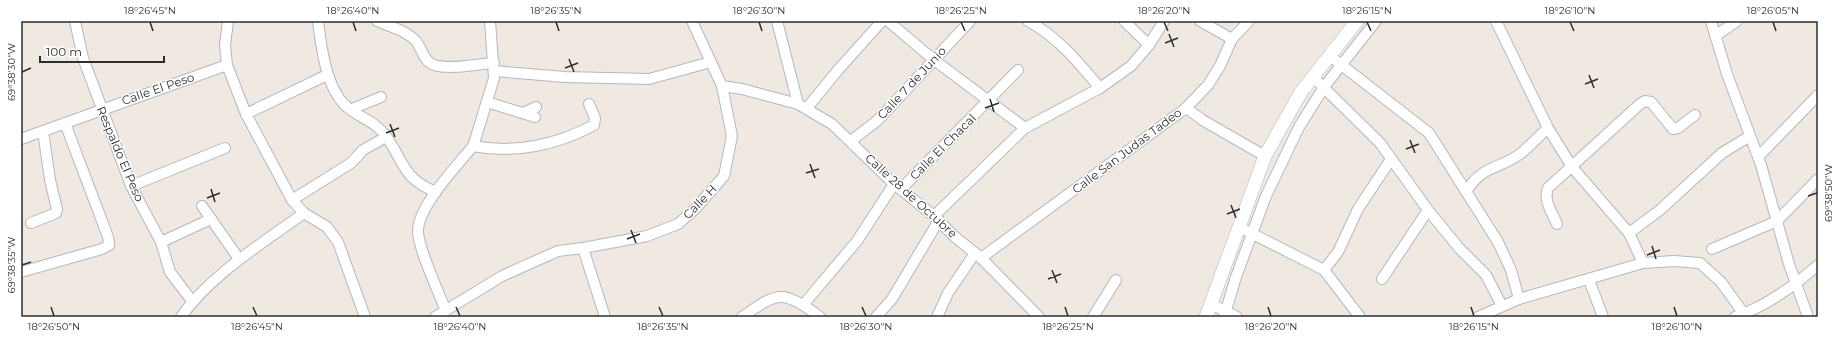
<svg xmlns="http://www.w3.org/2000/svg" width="1839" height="338" font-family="Montserrat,sans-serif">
  <rect width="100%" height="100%" fill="#efe9e1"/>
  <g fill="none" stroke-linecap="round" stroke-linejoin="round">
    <defs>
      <g id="minor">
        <polyline points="75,21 83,58 131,186 161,242 170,272 192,301"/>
        <polyline points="228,21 225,45 227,65 246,114 292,200 304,213 327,227 338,242 365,317"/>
        <path d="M318 21C321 46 326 87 345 105 358 118 373 119 386 136 404 162 403 179 436 192"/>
        <path d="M377 21C391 27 405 30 416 41 422 49 424 62 434 65 450 70 477 64 494 63"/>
        <polyline points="777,21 798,104"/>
        <polyline points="888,21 934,60 1025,128"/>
        <path d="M1028 21C1058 37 1078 62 1100 88"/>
        <polyline points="1124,21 1149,45"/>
        <polyline points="1200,21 1232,39"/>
        <polyline points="1496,21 1548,128 1572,167 1629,233 1643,263"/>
        <polyline points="1711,21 1727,74 1761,165 1789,264 1808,317"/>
        <polyline points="1715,36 1737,21"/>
        <polyline points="1330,56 1429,133 1498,242 1511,270 1519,299 1478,317"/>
        <polyline points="494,71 565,77 649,79 711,62"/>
        <polyline points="1313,77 1380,143 1428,210 1459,248 1486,275 1502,306"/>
        <polyline points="722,86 742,89 798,104 832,124 894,184 934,216 955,237 981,258 1039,317"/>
        <polyline points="487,102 535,117"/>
        <polyline points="807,108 838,70 882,21"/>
        <polyline points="1186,108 1204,121 1265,156"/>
        <polyline points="352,109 381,97"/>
        <polyline points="523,113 536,107"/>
        <polyline points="246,114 327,75"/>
        <polyline points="21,139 227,65"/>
        <polyline points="851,141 878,120 970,21"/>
        <path d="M473 146C514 154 557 145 594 125L595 118 589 104"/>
        <polyline points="1758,157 1818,95"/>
        <polyline points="131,186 225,148"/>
        <polyline points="901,189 1018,70"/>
        <path d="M1466 192C1482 165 1498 170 1520 154 1530 146 1539 136 1548 128"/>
        <polyline points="292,200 351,163 363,150 386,137"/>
        <polyline points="202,206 239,259"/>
        <polyline points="934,216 1025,128 1100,88 1131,66 1149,45 1164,21"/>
        <polyline points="31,223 56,213 57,209 50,180 43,131"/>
        <path d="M1557 224C1552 212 1543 201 1548 188L1640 104 1645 101 1651 102 1673 129 1678 128 1695 115"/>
        <polyline points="1239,227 1324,270 1360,317"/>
        <polyline points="1629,233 1660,210 1722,153 1750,136"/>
        <polyline points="161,242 211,219"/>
        <polyline points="583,248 605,317"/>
        <polyline points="1712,249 1777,221 1818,179"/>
        <polyline points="981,258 1186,108 1208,85 1220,66 1232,39 1249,21"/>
        <polyline points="1324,270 1338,252 1358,209 1391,159"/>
        <polyline points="21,272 102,249 109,245 108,237 65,123"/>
        <polyline points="1382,279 1428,210"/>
        <polyline points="1589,280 1603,317"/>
        <polyline points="1519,299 1643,263 1674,261 1700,263 1721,282 1744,314"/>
        <polyline points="1211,304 1237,317"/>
        <polyline points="803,305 857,241 894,184"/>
        <path d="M446 311C439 293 417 246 418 230 419 205 457 166 473 146L476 137 494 78 490 21"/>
        <path d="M181 317C210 275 263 243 304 213"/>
        <polyline points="435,317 502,276 558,251 583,248 647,236 678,224 695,209 724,176 732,136 722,86 692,21"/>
        <path d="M742 317C753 310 768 297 781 297 793 297 811 310 820 317"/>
        <polyline points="876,317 892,299 939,220"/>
        <polyline points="937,317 948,293 975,253"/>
        <polyline points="1093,317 1116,280"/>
        <polyline points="1224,317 1236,277 1266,196 1299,127 1324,87 1376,21"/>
        <path d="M1735 317C1767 306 1793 287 1818 265"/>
      </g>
      <polyline id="tertiary" points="1206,317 1265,156 1301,92 1357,21"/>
    </defs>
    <use href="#minor" stroke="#b4b7c1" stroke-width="12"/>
    <use href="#tertiary" stroke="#b4b7c1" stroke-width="14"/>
    <use href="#minor" stroke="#fff" stroke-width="10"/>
    <use href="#tertiary" stroke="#fff" stroke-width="13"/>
  </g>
  <path fill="none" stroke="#2e2e2e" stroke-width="1.5" d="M150 22 153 31M353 22 356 31M556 22 559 31M759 22 762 31M961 22 965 31M1164 22 1168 31M1367 22 1371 31M1570 22 1574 31M1773 22 1776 31M1169 34 1174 47M1165 43 1178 38M569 59 574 72M565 68 578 63M22 72 31 68M1589 75 1594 88M1585 84 1598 79M990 99 994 112M985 108 999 103M390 124 395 137M386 133 399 128M1410 140 1415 153M1406 149 1419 144M810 164 815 178M806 173 819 169M211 189 215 202M1808 196 1817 193M207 198 220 193M1231 205 1236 218M1227 214 1240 209M631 230 636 243M627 239 640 234M1652 246 1656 259M1647 255 1660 250M22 265 31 262M1052 270 1057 283M1048 279 1061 274M51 307 54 316M253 307 257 316M456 307 460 316M659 307 663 316M862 307 866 316M1065 307 1068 316M1268 307 1271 316M1471 307 1474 316M1674 307 1677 316"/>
  <g text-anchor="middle" stroke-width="3" stroke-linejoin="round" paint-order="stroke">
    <g font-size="12" fill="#2e2e2e" stroke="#fff">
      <text transform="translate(912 83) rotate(-47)" y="4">Calle 7 de Junio</text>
      <text transform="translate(158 89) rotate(-19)" y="4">Calle El Peso</text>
      <text transform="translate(943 147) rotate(-45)" y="4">Calle El Chacal</text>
      <text transform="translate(1127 151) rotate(-37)" y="4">Calle San Judas Tadeo</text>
      <text transform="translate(120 154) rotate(67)" y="4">Respaldo El Peso</text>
      <text transform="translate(911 196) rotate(42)" y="4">Calle 28 de Octubre</text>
      <text transform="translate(700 202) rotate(-46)" y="4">Calle H</text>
    </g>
  </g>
  <rect width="1839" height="338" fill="none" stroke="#ffffff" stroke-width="44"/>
  <path d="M40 56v6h124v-6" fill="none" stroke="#2e2e2e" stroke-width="2"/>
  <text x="46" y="56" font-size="12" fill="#2e2e2e" stroke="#ffffff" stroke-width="3" paint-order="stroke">100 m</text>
  <rect x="22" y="22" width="1795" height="294" fill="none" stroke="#2e2e2e" stroke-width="1.5"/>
  <g font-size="10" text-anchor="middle" fill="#2e2e2e">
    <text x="150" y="14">18°26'45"N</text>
    <text x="353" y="14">18°26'40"N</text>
    <text x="556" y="14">18°26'35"N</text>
    <text x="759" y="14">18°26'30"N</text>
    <text x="961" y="14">18°26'25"N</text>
    <text x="1164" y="14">18°26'20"N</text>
    <text x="1367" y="14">18°26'15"N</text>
    <text x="1570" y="14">18°26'10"N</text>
    <text x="1773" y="14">18°26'05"N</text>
    <text transform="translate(11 72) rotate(-90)" y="4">69°38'30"W</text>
    <text transform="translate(1828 193) rotate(-90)" y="4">69°38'50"W</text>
    <text transform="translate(11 265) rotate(-90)" y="4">69°38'35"W</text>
    <text x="54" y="330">18°26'50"N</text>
    <text x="257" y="330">18°26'45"N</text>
    <text x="460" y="330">18°26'40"N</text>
    <text x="663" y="330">18°26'35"N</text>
    <text x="866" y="330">18°26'30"N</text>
    <text x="1068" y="330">18°26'25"N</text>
    <text x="1271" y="330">18°26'20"N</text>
    <text x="1474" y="330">18°26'15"N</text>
    <text x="1677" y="330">18°26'10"N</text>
  </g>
</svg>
